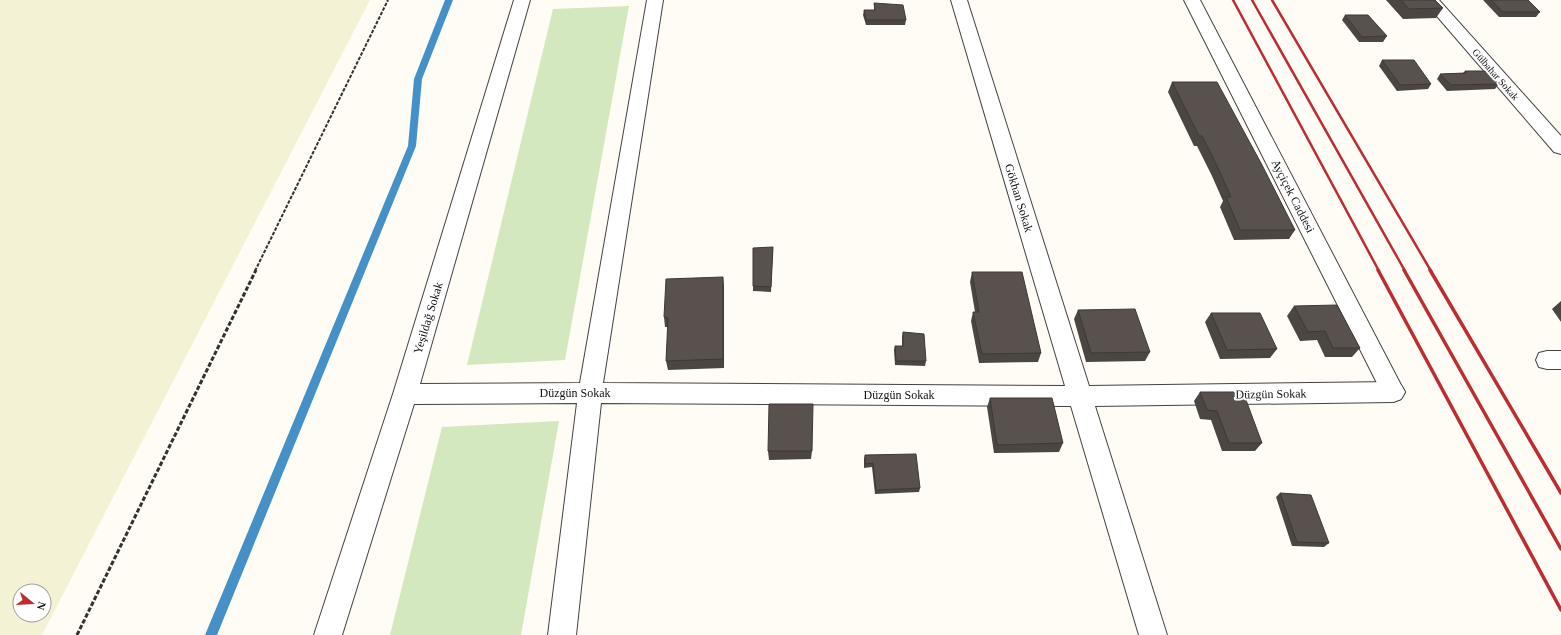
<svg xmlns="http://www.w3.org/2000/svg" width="1561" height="635" font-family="Georgia,serif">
  <rect width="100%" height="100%" fill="#fefcf4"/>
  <path fill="#f4f2d4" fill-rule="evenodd" d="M0 0H370L42 635H0ZM20 591H44V615H20Z"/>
  <g fill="#d3e8be">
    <polygon points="629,6 565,360 467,365 553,9"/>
    <polygon points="559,421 521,635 390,635 442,427"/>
  </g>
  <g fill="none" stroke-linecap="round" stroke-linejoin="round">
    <polygon fill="#4591c7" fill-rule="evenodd" points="445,0 453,0 422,79 416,146 217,635 205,635 408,146 414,79"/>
    <defs>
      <g id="minor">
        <polygon points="514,0 530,0 420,384 580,383 647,0 663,0 603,383 1065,386 951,0 967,0 1089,386 1393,382 1401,385 1405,392 1401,399 1393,402 1095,406 1167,635 1139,635 1071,406 601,403 576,635 548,635 577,403 414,404 342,635 314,635 393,394"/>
        <polygon points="1423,0 1439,0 1561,136 1561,154 1554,152"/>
        <polygon points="1547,351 1561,351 1561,369 1547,369 1539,367 1536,360 1539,353"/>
      </g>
      <polygon id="tertiary" points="1184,0 1200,0 1401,385 1405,392 1401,399 1393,402 1385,399"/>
    </defs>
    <use href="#minor" stroke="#434343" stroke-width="2"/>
    <use href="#tertiary" stroke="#434343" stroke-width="2"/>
    <polyline stroke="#323232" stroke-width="2" stroke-dasharray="3.5 1.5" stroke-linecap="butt" points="255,271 388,0"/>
    <polyline stroke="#323232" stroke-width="3" stroke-dasharray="4.5 2" stroke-linecap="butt" points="77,635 256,270"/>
    <use href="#minor" fill="#fff" fill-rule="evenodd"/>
    <use href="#tertiary" fill="#fff" fill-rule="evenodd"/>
    <g stroke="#bb2d31" stroke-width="2.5">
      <polyline points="1233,0 1379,271"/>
      <polyline points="1252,0 1405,271"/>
      <polyline points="1272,0 1431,271"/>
    </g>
    <g stroke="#bb2d31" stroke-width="3.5">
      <polyline points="1378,270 1561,610"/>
      <polyline points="1404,270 1561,549"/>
      <polyline points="1430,270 1561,493"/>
    </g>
  </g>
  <g fill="#4c4642">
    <polygon points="1386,0 1435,0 1443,8 1436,18 1403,19"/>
    <polygon points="1483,0 1528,0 1540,12 1536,17 1499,17"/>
    <polygon points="874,3 906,20 905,25 866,25 863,15 864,10 874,10"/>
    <polygon points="1345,15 1387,36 1383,42 1359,42 1342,20"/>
    <polygon points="1382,60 1431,84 1428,89 1397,91 1379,66"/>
    <polygon points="1465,71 1499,84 1495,89 1447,91 1437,79 1440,74 1463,73"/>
    <polygon points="1172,82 1295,230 1289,239 1234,240 1220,207 1223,201 1212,176 1197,146 1194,146 1168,92"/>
    <polygon points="773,247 771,292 753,291 753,286"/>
    <polygon points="972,272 1041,353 1038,362 979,363 971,321 973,312 975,312 970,282"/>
    <polygon points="724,286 724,368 668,370 666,361 668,327 665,327 664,317"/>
    <polygon points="1561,301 1561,322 1552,309"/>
    <polygon points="1294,306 1360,348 1352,357 1325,357 1317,340 1300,341 1287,316"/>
    <polygon points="1078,310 1150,352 1145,361 1086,362 1074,319"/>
    <polygon points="1211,313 1277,349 1270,358 1220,359 1205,322"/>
    <polygon points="903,332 926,361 925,366 895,365 894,350 895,346 902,346 902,337"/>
    <polygon points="1200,392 1262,443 1255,451 1222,451 1211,420 1200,419 1194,401"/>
    <polygon points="990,398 1063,443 1059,452 994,453 987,407"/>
    <polygon points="768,451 812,451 811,459 769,460"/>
    <polygon points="865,455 920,488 919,492 875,494 872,467 864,468 864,459"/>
    <polygon points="1280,493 1329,543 1324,547 1292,546 1276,497"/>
  </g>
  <polygon fill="#3e3936" points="723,277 724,286 724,368 723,359"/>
  <g fill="#58514d" stroke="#3e3936">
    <polygon points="1401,0 1435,0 1443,8 1409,9"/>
    <polygon points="1491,0 1528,0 1540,12 1503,12"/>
    <polygon points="874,3 903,5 906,20 866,20 864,10 875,10"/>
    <polygon points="1345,15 1368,15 1387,36 1362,37"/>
    <polygon points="1382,60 1414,60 1431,84 1400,85"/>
    <polygon points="1465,71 1488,71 1499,84 1451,85 1440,74 1466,73"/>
    <polygon points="1172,82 1217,82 1262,165 1295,230 1240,230 1226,197 1231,197 1217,166 1202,136 1199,136"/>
    <polygon points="773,247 771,287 753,286 753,248"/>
    <polygon points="972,272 1022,272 1041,353 982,354 973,312 979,312"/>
    <polygon points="723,277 723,359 666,361 668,318 664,317 666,279"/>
    <polygon points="1337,305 1360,348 1333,348 1325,331 1308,332 1294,306"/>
    <polygon points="1135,309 1150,352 1091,353 1078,310"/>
    <polygon points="1211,313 1260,313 1277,349 1227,350"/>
    <polygon points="903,332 924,334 926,361 896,361 895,346 903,346"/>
    <polygon points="1200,392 1243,392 1262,443 1229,443 1217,411 1207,410"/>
    <polygon points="990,398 1052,398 1063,443 997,445"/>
    <polygon points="769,404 813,404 812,451 768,451"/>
    <polygon points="916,454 920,488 876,490 873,463 865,464 865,455"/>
    <polygon points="1280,493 1311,495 1329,543 1297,542"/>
  </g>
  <g text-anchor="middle" stroke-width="4" stroke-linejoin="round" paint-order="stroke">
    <g font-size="10" fill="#101010" stroke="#fff">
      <text transform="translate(1496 74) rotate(49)" y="4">Gülbahar Sokak</text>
    </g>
    <g font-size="12" fill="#101010" stroke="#fff">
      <text transform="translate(1293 196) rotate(63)" y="4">Ayçiçek Caddesi</text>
      <text transform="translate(1019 198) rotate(73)" y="4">Gökhan Sokak</text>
      <text transform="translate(428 318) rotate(-73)" y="4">Yeşildağ Sokak</text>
      <text x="575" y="397">Düzgün Sokak</text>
      <text transform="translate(1271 394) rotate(-1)" y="4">Düzgün Sokak</text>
      <text x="899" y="399">Düzgün Sokak</text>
    </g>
  </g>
  <g transform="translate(32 603) rotate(108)"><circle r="19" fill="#ffffff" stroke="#9f9f9f"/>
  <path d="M0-3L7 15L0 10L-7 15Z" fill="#bb2d31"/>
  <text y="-6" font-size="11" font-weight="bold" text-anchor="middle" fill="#101010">N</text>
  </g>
</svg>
